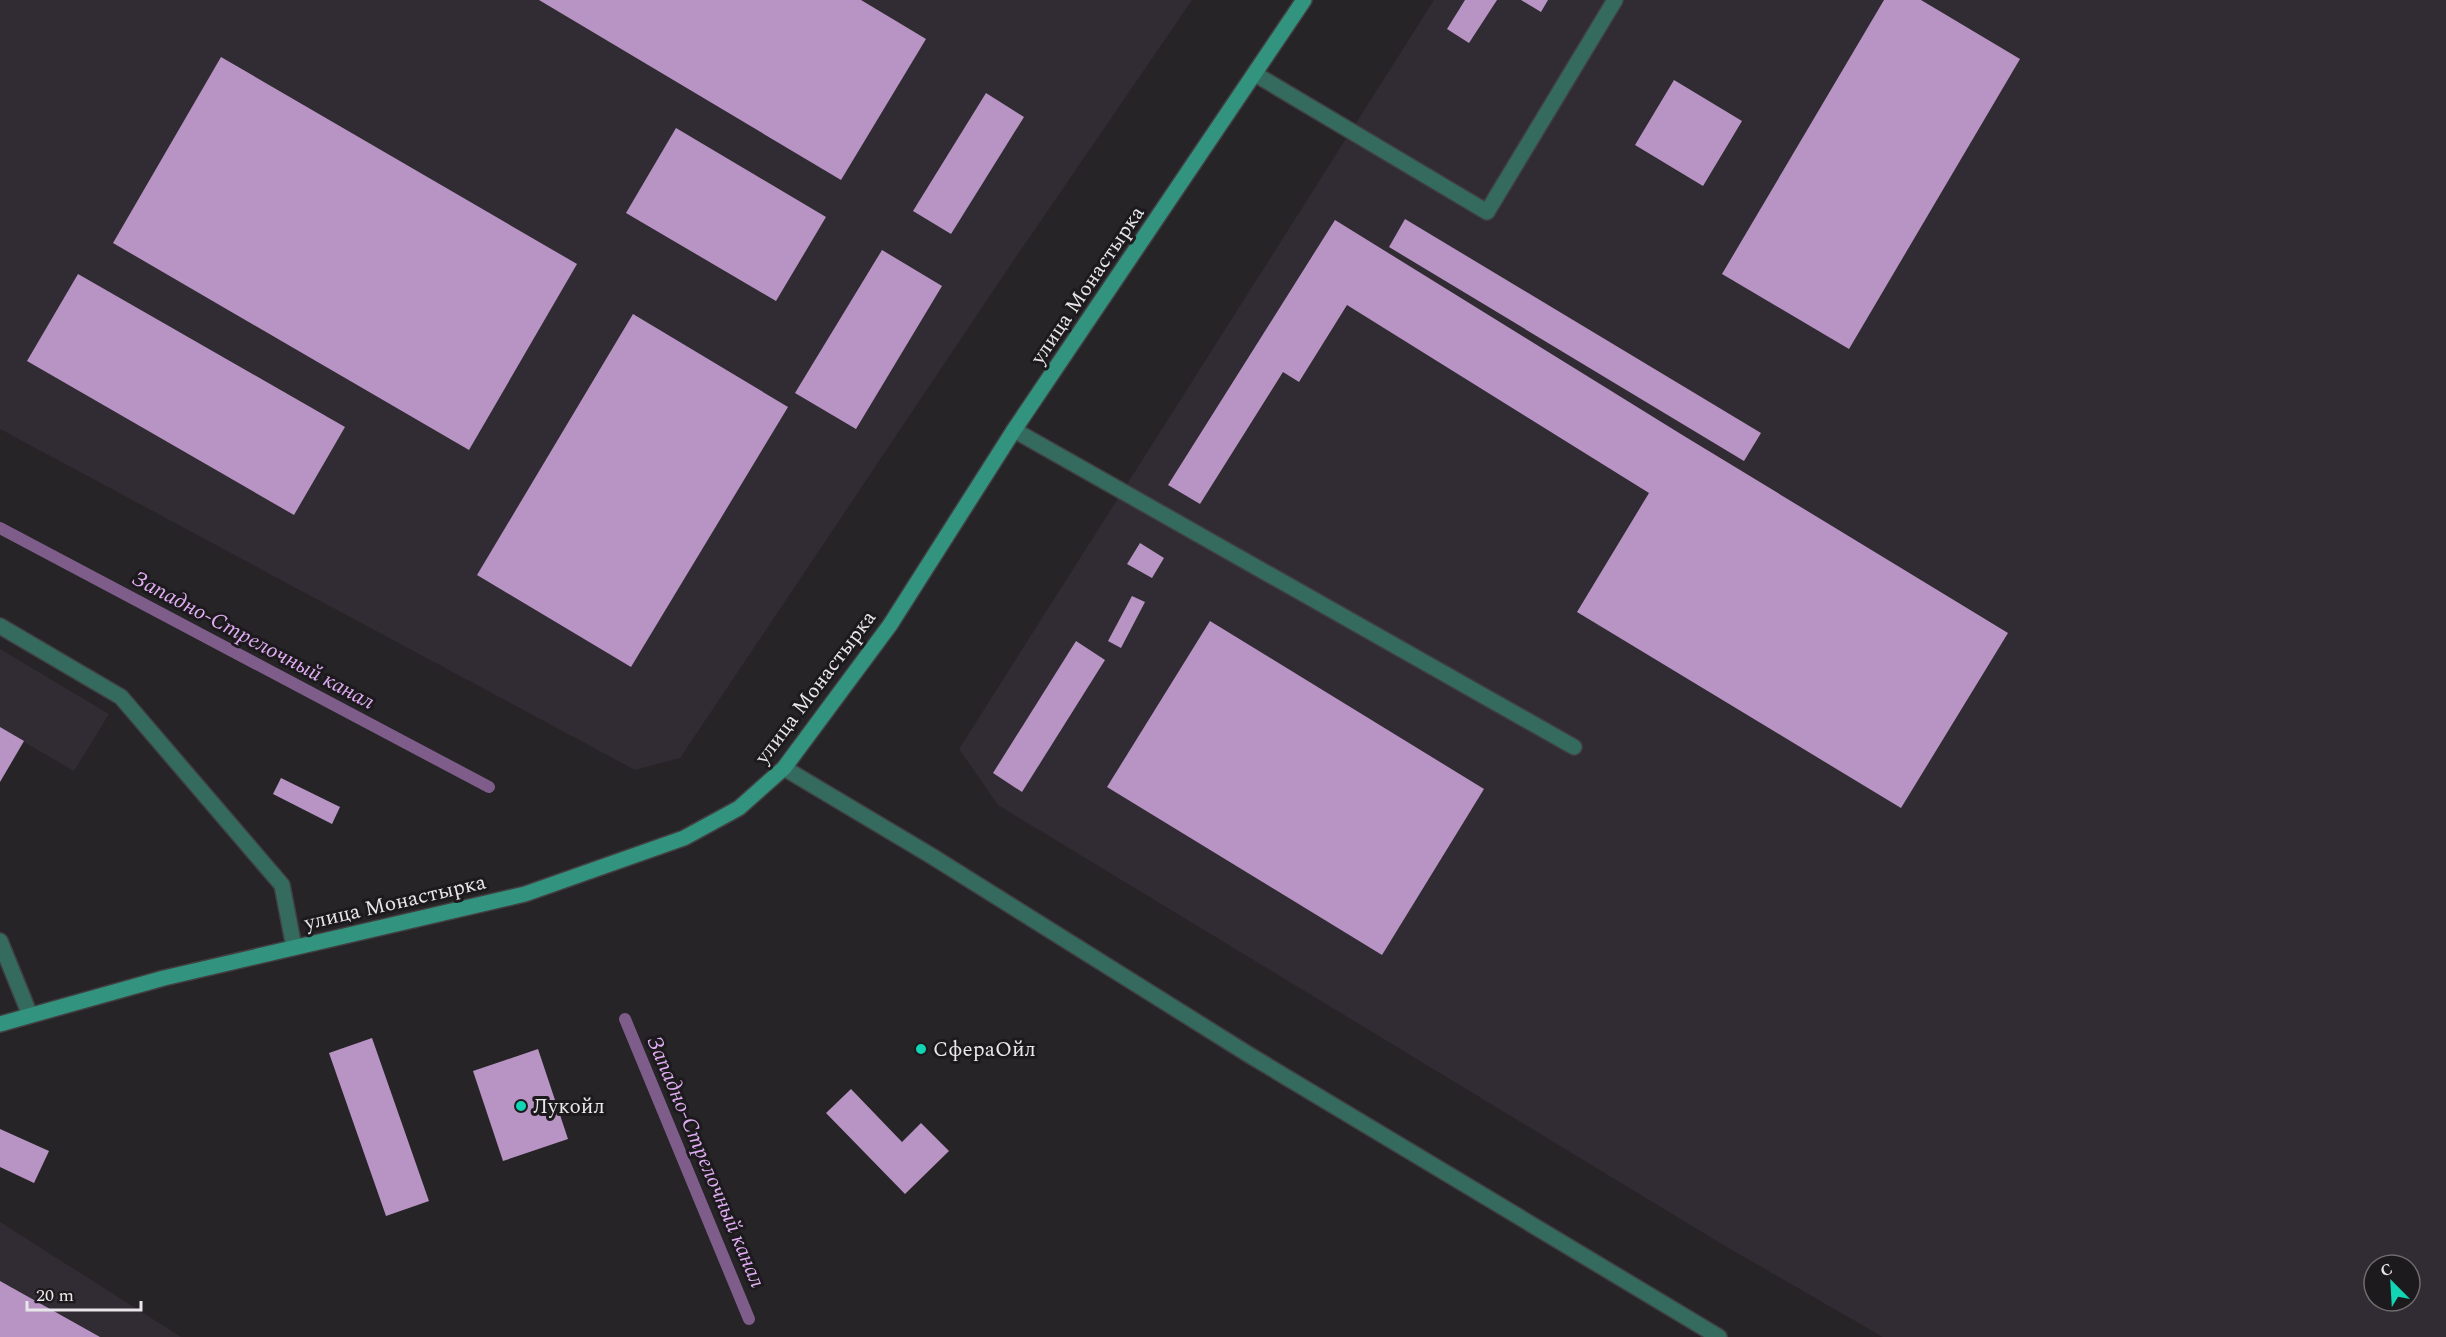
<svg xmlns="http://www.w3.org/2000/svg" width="2446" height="1337" font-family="Spectral,serif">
  <rect width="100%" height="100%" fill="#262427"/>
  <g fill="#312b33" fill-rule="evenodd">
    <polygon points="0,0 1192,0 1003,276 680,758 635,770 0,429"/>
    <path d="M1434 0H2446V1337H1883L1725 1246 998 805 959 749ZM2374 1265H2410V1301H2374Z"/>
    <polygon points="0,649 109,714 74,771 24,742 0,782"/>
    <polygon points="0,1222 181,1337 0,1337"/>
  </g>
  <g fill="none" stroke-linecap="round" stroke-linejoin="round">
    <g stroke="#7f5d8a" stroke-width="12">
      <polyline points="0,528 489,787"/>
      <polyline points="625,1019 749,1319"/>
    </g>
  </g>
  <g fill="#b894c4">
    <polygon points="539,0 861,0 926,39 841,180"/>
    <polygon points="1465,0 1497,0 1469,43 1447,29"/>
    <polygon points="1521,0 1548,0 1541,12"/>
    <polygon points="1884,0 1921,0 2020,59 1849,349 1722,274"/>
    <polygon points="221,57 577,264 469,450 113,243"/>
    <polygon points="1674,80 1742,121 1703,186 1635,145"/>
    <polygon points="986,93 1024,117 951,234 913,211"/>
    <polygon points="676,128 826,217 776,301 626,213"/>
    <polygon points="1405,219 1761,433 1744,461 1389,247"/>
    <polygon points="1335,220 1684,436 2008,633 1901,808 1577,612 1649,493 1347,305 1299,382 1283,372 1200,504 1168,485"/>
    <polygon points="882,250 942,286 856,429 795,393"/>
    <polygon points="78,274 345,427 294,515 27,361"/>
    <polygon points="633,314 788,407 631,667 477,575"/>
    <polygon points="1140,543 1164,558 1152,578 1127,564"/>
    <polygon points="1132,596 1145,602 1121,648 1108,641"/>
    <polygon points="1210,621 1484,789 1382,955 1107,787"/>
    <polygon points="1076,641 1105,660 1022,792 993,773"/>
    <polygon points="0,727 24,741 0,782"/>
    <polygon points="281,778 340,807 332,824 273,794"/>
    <polygon points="372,1038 429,1201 386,1216 329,1053"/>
    <polygon points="538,1049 568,1139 503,1161 473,1071"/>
    <polygon points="851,1089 902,1142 921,1123 949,1151 905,1194 826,1113"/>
    <polygon points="0,1129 49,1151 34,1183 0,1167"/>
    <polygon points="0,1281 100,1337 0,1337"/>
  </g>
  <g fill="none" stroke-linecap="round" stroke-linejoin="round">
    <defs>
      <g id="lane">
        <polyline points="0,626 121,697 282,885 294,947"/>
        <polyline points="0,941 30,1015"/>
      </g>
      <g id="street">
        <polyline points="1255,74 1487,212 1615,0"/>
        <polyline points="1014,430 1574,747"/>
        <polyline points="784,768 930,855 1251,1056 1719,1337"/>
      </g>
      <polyline id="secondary" points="0,1024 164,978 525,894 684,838 739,808 784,768 890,625 1014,430 1304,0"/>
    </defs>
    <use href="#lane" stroke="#413f42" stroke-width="18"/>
    <use href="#street" stroke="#413f42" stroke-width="18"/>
    <use href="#secondary" stroke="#413f42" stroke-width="18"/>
    <use href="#lane" stroke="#346b5e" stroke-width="15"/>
    <use href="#street" stroke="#346b5e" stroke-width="15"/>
    <use href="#secondary" stroke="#32937e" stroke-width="15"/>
  </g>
  <g fill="#11d5b4" stroke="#1c1a1d" stroke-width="2">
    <circle cx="921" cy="1049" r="6"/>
    <circle cx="521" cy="1106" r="6"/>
  </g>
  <g text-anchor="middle" stroke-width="6" stroke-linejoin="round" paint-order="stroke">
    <g font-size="21" fill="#e8e6e8" stroke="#1c1a1d">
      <text transform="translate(1087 285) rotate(-56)" y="7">улица Монастырка</text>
      <text transform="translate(815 687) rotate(-53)" y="7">улица Монастырка</text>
      <text transform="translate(395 902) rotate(-13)" y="7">улица Монастырка</text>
    </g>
    <g font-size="21" fill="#e8e6e8" stroke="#1c1a1d" text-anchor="start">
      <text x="933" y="1056">СфераОйл</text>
      <text x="533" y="1113">Лукойл</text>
    </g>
    <g font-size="22" font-style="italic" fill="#e0acf2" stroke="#1c1a1d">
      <text transform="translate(254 639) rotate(28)" y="8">Западно-Стрелочный канал</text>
      <text transform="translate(707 1161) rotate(67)" y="8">Западно-Стрелочный канал</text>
    </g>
  </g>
  <g transform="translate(2392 1283) rotate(336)"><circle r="28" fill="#1c1a1d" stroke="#6e6c6e" stroke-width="1.5"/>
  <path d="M0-4.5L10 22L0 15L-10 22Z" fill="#11d5b4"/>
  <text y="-9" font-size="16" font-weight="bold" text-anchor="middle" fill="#e8e6e8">С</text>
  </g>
  <path d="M27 1301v9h114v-9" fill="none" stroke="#e8e6e8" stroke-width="3"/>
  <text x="36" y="1301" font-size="18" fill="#e8e6e8" stroke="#1c1a1d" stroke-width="4.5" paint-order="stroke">20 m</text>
</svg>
